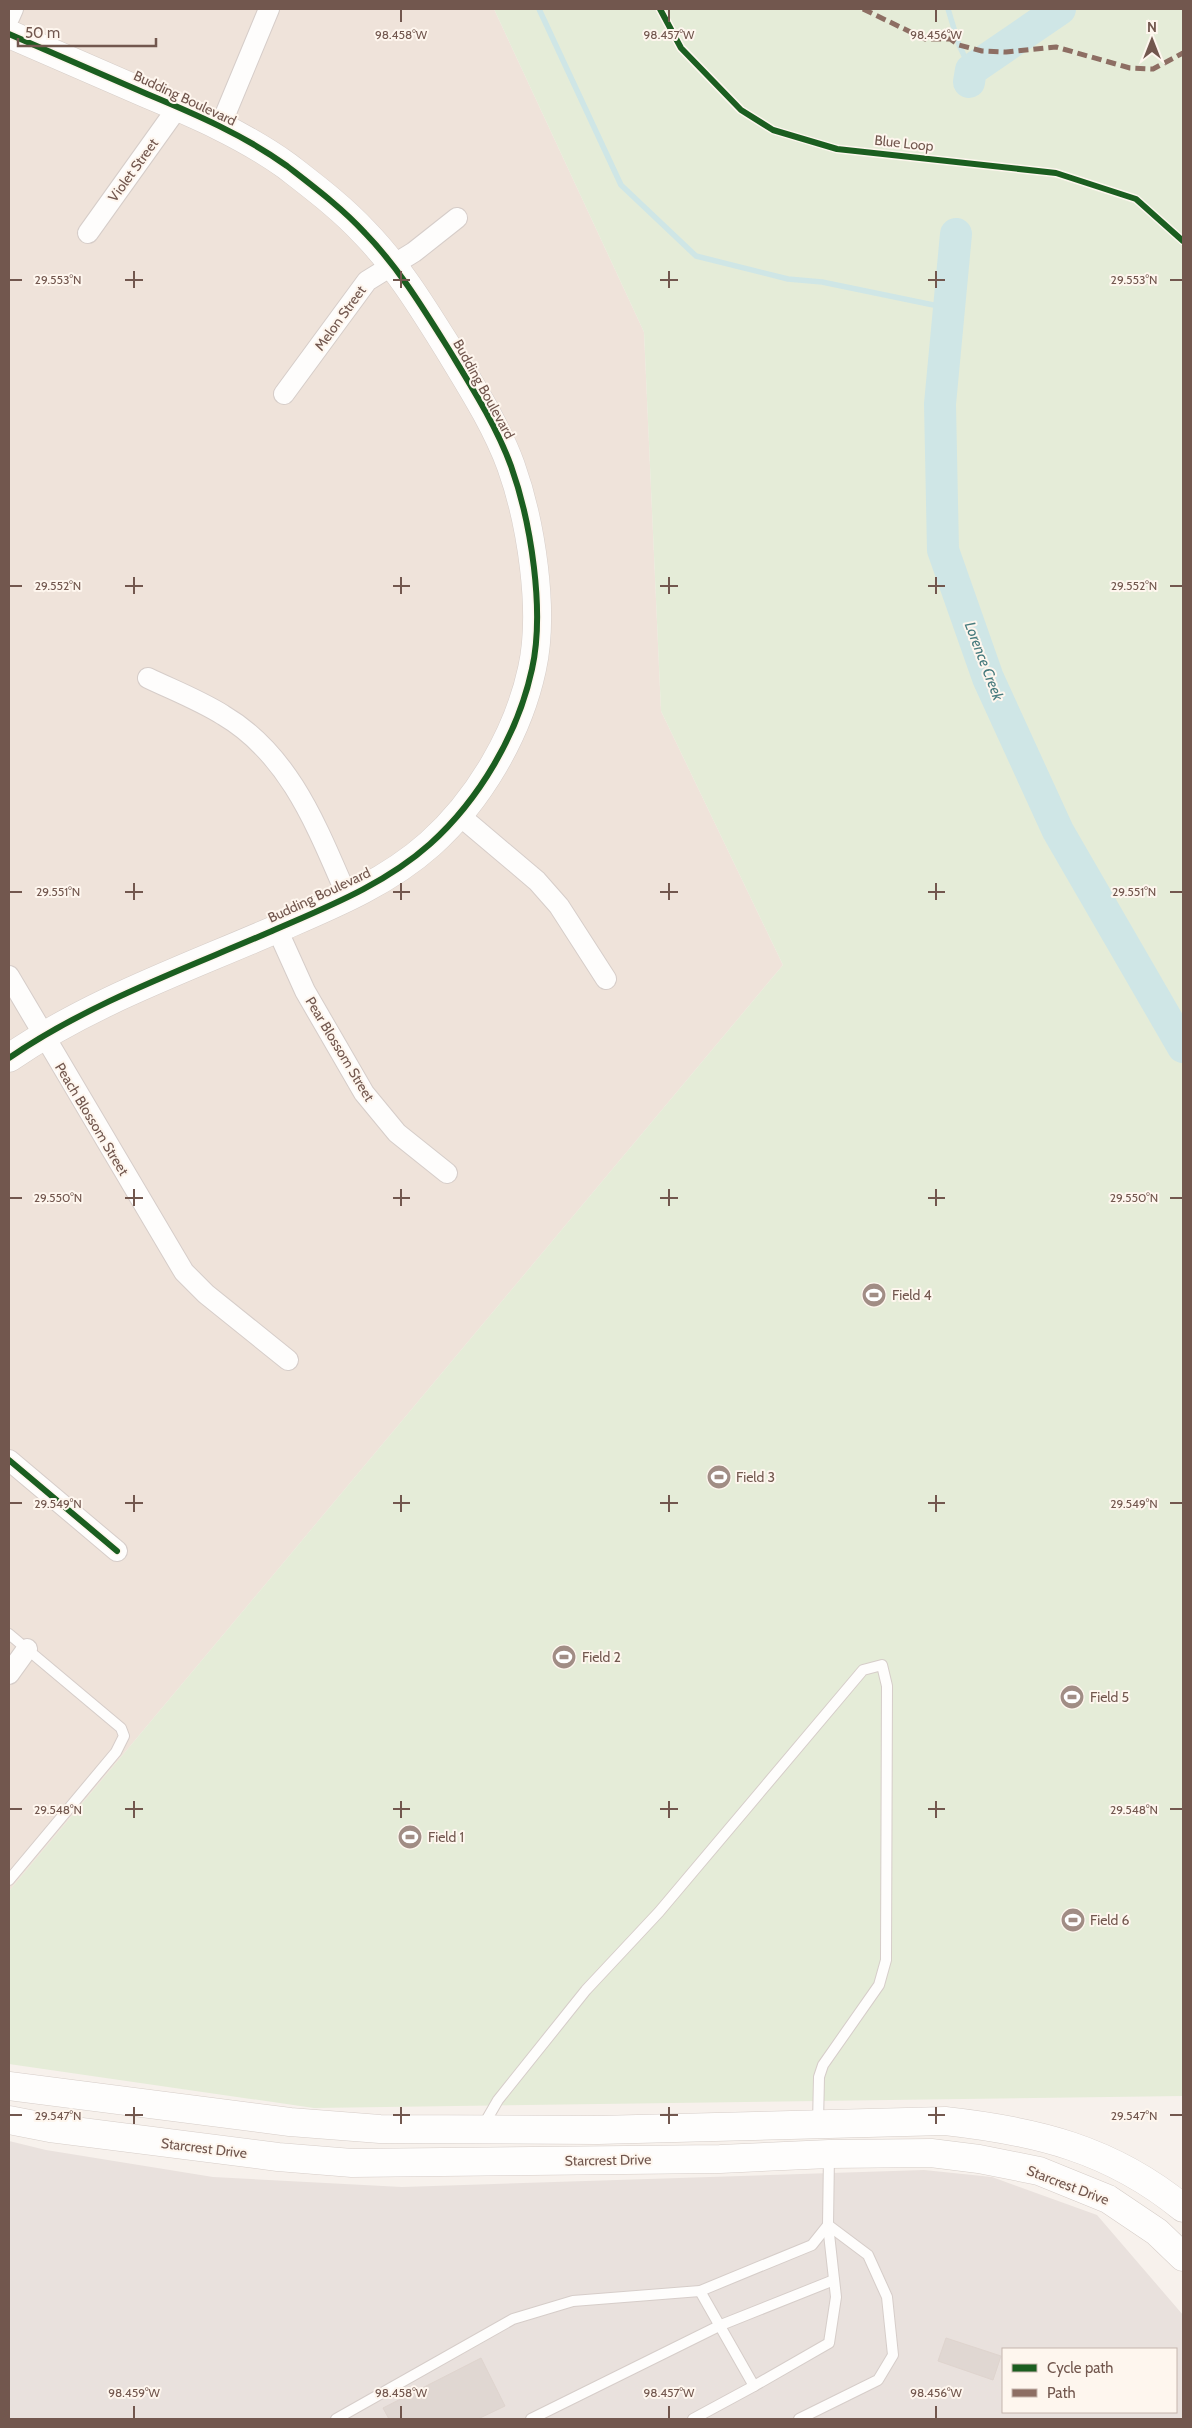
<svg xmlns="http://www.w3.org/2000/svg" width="1192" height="2428" font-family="Cabin,sans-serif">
  <rect width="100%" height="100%" fill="#f7f1ec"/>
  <polygon fill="#efe3da" points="9,9 494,9 644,332 661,711 783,965 9,1891"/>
  <path fill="#e9e1dd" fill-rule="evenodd" d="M9 2141 46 2150 213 2177 402 2187 924 2170 992 2177 1097 2215 1183 2315V2419H9ZM1003 2349H1176V2412H1003Z"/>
  <polygon fill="#e5ecd8" points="494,9 1183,9 1183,2096 314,2108 9,2064 9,1891 783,965 661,711 644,332"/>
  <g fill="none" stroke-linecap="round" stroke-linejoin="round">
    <g stroke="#cfe6e6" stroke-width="5.5">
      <polyline points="539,9 621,185 696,256 788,279 822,282 948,308"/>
      <polyline points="948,9 959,45 971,70"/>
    </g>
    <g stroke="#cfe6e6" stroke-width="32">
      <polyline points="969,82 971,70 1060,9"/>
      <polyline points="956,234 940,404 943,550 988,678 1058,831 1183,1047"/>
    </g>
  </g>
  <g fill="#e0d7d2" stroke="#dfd4ce">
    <polygon points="946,2338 1001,2356 993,2380 938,2361"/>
    <polygon points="481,2358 505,2406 478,2419 389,2419 383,2408"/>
  </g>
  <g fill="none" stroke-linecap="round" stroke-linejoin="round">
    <defs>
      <g id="lane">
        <polyline points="9,1634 121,1728 124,1736 116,1752 9,1880"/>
        <polyline points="483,2126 498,2100 586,1990 659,1912 863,1670 882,1665 887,1686 886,1960 879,1985 823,2065 819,2077 818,2123"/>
        <polyline points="754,2386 829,2343 836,2297 828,2225"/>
        <polyline points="336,2419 513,2319 573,2301 700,2291 812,2245 828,2225 829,2155"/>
        <polyline points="531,2419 721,2325 834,2280"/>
        <polyline points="693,2419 754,2386 700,2291"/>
        <polyline points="799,2419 878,2380 893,2355 887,2297 868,2255 828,2225"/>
      </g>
      <g id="street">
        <polyline points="9,18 13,9"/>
        <polyline points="220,127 269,9"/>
        <polyline points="88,233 178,107"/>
        <polyline points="284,394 367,281 414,252 457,218"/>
        <path d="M148 678C173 690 199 700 223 715 291 755 318 830 348 898"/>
        <polyline points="459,815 537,881 559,906 606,979"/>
        <polyline points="277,929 305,991 364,1093 397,1133 447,1173"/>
        <polyline points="9,976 184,1272 206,1294 288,1360"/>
        <polyline points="9,1460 117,1551"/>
        <polyline points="9,1674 27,1649"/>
      </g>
      <g id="secondary">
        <path d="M9 34C55 54 101 74 147 94 195 114 244 135 287 166 314 187 342 208 365 233 398 267 423 308 448 348 471 386 496 425 511 466 531 522 545 611 532 669 518 734 479 800 430 844 384 885 327 907 272 931 182 970 89 1003 9 1058"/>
        <path d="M9 2086 290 2122 380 2129 598 2130 945 2121C1036 2131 1111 2149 1183 2208"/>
        <polyline points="9,2120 50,2128 278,2157 352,2163 720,2159 829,2154 931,2153 979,2159 1039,2171 1108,2199 1157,2232 1183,2257"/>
      </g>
    </defs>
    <use href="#lane" stroke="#d6cdc9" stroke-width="12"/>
    <use href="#street" stroke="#d6cdc9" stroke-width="22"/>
    <use href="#secondary" stroke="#d6cdc8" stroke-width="29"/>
    <polyline stroke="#d9d1cf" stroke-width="3" stroke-dasharray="1 4" stroke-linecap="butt" points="660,9 681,48 741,110 773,130 837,149 1056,173 1136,199 1183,241"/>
    <use href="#lane" stroke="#fefdfc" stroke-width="10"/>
    <use href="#street" stroke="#fefdfc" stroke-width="20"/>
    <use href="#secondary" stroke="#fefdfc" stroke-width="28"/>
    <polyline stroke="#8d6e63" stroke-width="5" stroke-dasharray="10 5" stroke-linecap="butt" points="863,9 925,39 950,39 959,45 982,51 1006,52 1056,47 1130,68 1153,69 1183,53"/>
    <defs>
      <g id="cycleway">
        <polyline points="660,9 681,48 741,110 773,130 837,149 1056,173 1136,199 1183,241"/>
        <path d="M9 34C55 54 101 74 147 94 195 114 244 135 287 166 314 187 342 208 365 233 398 267 423 308 448 348 471 386 496 425 511 466 531 522 545 611 532 669 518 734 479 800 430 844 384 885 327 907 272 931 182 970 89 1003 9 1058"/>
        <polyline points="9,1460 117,1551"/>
      </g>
    </defs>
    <use href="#cycleway" stroke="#fef6ee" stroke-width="9"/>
    <use href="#cycleway" stroke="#1b5e20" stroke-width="6"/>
  </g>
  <path fill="none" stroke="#72574e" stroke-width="2" d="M401 10V22M669 10V22M936 10V22M134 271V288M401 271V288M669 271V288M936 271V288M10 280H22M125 280H143M393 280H410M660 280H678M928 280H945M1170 280H1182M134 577V594M401 577V594M669 577V594M936 577V594M10 586H22M125 586H143M393 586H410M660 586H678M928 586H945M1170 586H1182M134 883V900M401 883V900M669 883V900M936 883V900M10 892H22M125 892H143M393 892H410M660 892H678M928 892H945M1170 892H1182M134 1189V1206M401 1189V1206M669 1189V1206M936 1189V1206M10 1198H22M125 1198H143M393 1198H410M660 1198H678M928 1198H945M1170 1198H1182M134 1495V1512M401 1495V1512M669 1495V1512M936 1495V1512M10 1503H22M125 1503H143M393 1503H410M660 1503H678M928 1503H945M1170 1503H1182M134 1801V1818M401 1801V1818M669 1801V1818M936 1801V1818M10 1809H22M125 1809H143M393 1809H410M660 1809H678M928 1809H945M1170 1809H1182M134 2107V2124M401 2107V2124M669 2107V2124M936 2107V2124M10 2115H22M125 2115H143M393 2115H410M660 2115H678M928 2115H945M1170 2115H1182M134 2406V2418M401 2406V2418M669 2406V2418M936 2406V2418"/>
  <defs>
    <symbol id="stadium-disc" viewBox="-11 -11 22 22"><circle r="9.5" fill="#a18d85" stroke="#fef6ee"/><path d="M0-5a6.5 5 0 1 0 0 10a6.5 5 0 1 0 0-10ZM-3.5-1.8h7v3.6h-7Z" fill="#fff"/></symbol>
  </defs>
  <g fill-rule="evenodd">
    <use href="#stadium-disc" x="860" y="1281" width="28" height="28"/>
    <use href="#stadium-disc" x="705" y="1463" width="28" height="28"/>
    <use href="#stadium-disc" x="550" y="1643" width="28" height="28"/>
    <use href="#stadium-disc" x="1058" y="1683" width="28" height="28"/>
    <use href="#stadium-disc" x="396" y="1823" width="28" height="28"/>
    <use href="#stadium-disc" x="1059" y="1906" width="28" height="28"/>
  </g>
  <g text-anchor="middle" stroke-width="4" stroke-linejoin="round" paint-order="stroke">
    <g font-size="14" fill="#72574e" stroke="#fef6ee">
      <text transform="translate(185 98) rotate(25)" y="5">Budding Boulevard</text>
      <text transform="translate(904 143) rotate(6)" y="5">Blue Loop</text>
      <text transform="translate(133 170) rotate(-54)" y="5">Violet Street</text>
      <text transform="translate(340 318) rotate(-54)" y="5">Melon Street</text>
      <text transform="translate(484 389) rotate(61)" y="5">Budding Boulevard</text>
      <text transform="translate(319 895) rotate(-25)" y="5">Budding Boulevard</text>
      <text transform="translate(340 1049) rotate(59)" y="5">Pear Blossom Street</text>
      <text transform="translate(92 1119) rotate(59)" y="5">Peach Blossom Street</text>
      <text transform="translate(204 2148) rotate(7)" y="5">Starcrest Drive</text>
      <text transform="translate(608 2160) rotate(-1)" y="5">Starcrest Drive</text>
      <text transform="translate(1068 2185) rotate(21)" y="5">Starcrest Drive</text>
    </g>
    <g font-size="14" fill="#72574e" stroke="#fef6ee" text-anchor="start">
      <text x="892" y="1300">Field 4</text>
      <text x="736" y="1482">Field 3</text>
      <text x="582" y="1662">Field 2</text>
      <text x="1090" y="1702">Field 5</text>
      <text x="428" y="1842">Field 1</text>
      <text x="1090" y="1925">Field 6</text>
    </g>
    <g font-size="15" font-style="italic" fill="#467a7d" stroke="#fef6ee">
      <text transform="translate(984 661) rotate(69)" y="5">Lorence Creek</text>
    </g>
  </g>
  <g font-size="12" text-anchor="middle" fill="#72574e" stroke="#fef6ee" stroke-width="4" stroke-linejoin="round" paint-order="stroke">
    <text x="401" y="39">98.458°W</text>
    <text x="669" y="39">98.457°W</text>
    <text x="936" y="39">98.456°W</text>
    <text x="58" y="284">29.553°N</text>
    <text x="1134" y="284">29.553°N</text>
    <text x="58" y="590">29.552°N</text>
    <text x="1134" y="590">29.552°N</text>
    <text x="58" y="896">29.551°N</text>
    <text x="1134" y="896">29.551°N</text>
    <text x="58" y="1202">29.550°N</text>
    <text x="1134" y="1202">29.550°N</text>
    <text x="58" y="1508">29.549°N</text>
    <text x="1134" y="1508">29.549°N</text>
    <text x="58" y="1814">29.548°N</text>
    <text x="1134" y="1814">29.548°N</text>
    <text x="58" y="2120">29.547°N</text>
    <text x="1134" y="2120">29.547°N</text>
    <text x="134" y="2397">98.459°W</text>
    <text x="401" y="2397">98.458°W</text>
    <text x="669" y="2397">98.457°W</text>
    <text x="936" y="2397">98.456°W</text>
  </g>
  <rect width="1192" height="2428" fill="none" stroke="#72574e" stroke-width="20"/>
  <rect x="1002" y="2348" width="175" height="65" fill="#fef6ee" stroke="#c6b6ae"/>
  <rect x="1012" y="2364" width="25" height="8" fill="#1b5e20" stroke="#c6b6ae"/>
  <text x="1047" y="2373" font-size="15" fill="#72574e">Cycle path</text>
  <rect x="1012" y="2389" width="25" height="8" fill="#8d6e63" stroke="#c6b6ae"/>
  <text x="1047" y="2398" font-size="15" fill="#72574e">Path</text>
  <g transform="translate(1152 40)" stroke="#fef6ee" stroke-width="4" paint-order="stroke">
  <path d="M0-4L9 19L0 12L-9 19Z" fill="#72574e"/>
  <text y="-8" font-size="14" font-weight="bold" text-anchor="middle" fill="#72574e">N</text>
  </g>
  <path d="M18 38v8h138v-8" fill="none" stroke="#72574e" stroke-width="2.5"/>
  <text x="25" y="38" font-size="15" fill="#72574e" stroke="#fef6ee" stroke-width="4" paint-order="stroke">50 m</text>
</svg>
